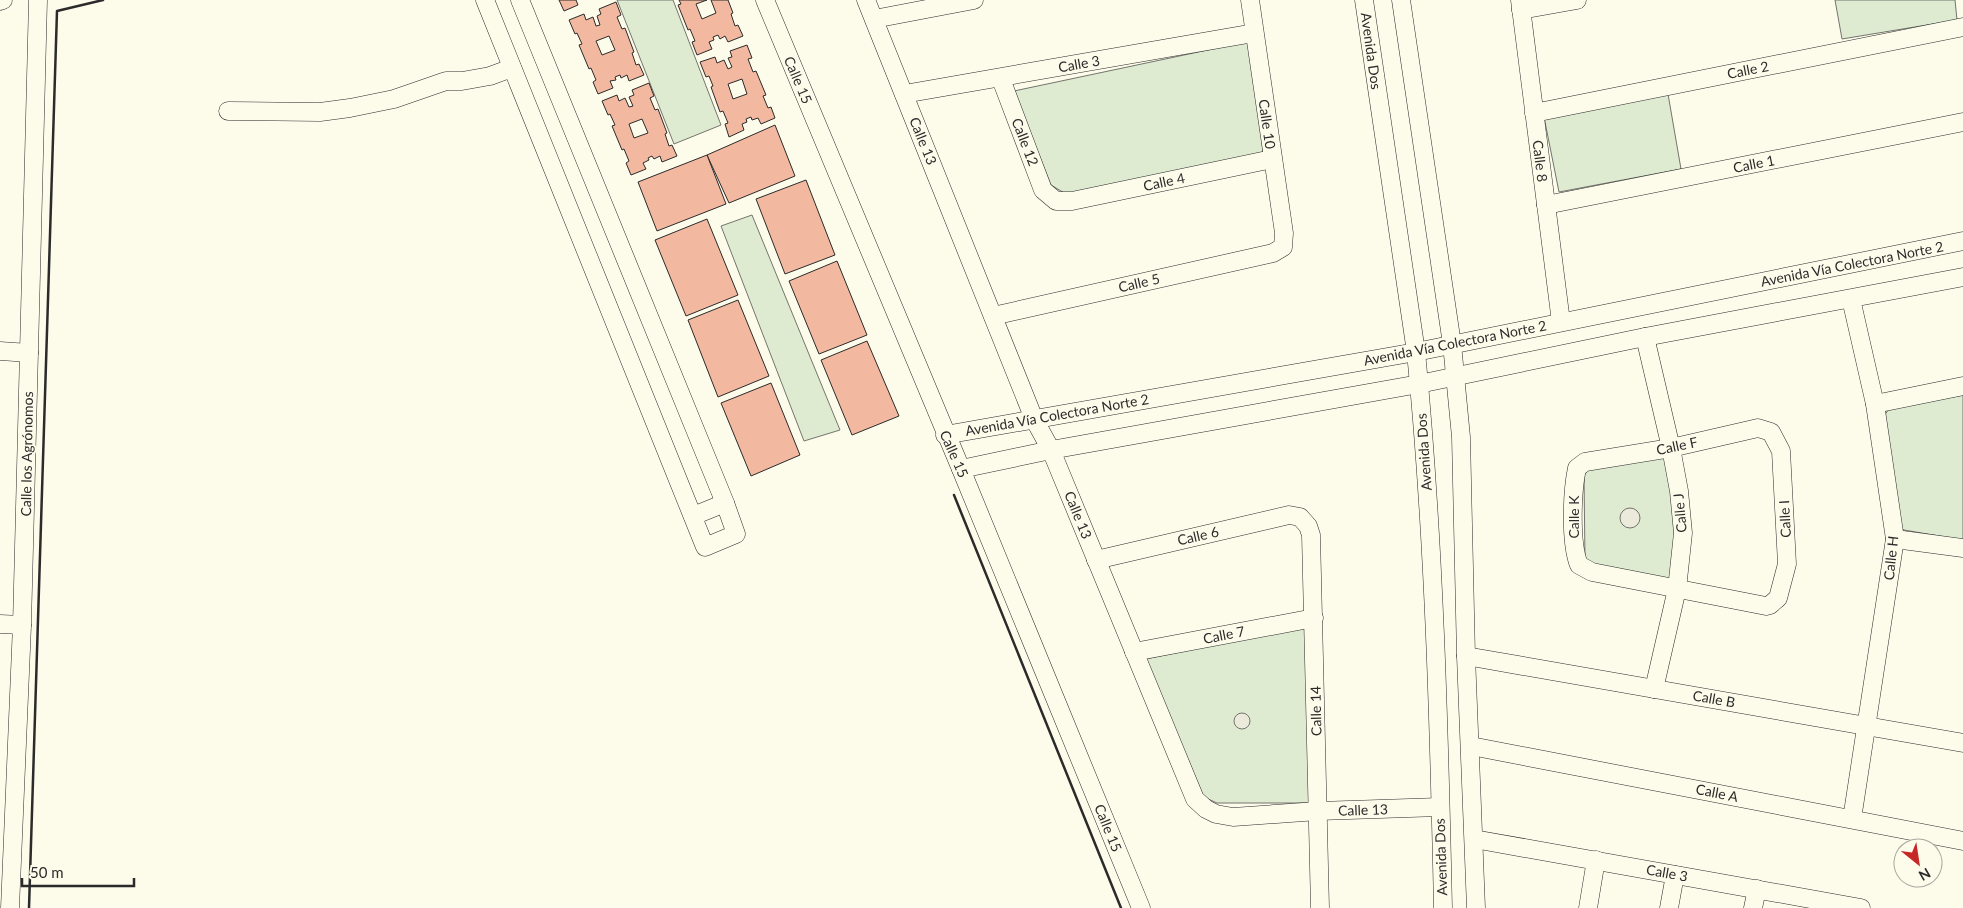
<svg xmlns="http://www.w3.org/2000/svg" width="1963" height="908" font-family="Lato,sans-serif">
  <rect width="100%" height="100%" fill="#fdfbea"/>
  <g fill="#deebd1" stroke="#74746e">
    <polygon points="617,0 673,0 721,125 674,144"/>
    <polygon points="1835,0 1955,0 1957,20 1842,39"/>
    <polygon points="1255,40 1263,154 1066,194 1051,185 1014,91"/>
    <polygon points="1668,94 1681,169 1559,192 1544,117"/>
    <polygon points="752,215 840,430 804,441 721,226"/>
    <polygon points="1963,395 1963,540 1904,530 1899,527 1884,416 1889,409"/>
    <polygon points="1663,456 1667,461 1677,514 1674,575 1666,581 1589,567 1585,561 1584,475 1590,469"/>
    <polygon points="1302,627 1311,635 1315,798 1308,803 1217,803 1204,797 1145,659"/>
  </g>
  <g fill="#eceadb" stroke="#74746e">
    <circle cx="1630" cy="518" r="10"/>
    <circle cx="1242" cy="721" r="8"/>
  </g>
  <g fill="#f2b8a0" stroke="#2b2b2b" fill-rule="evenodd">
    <polygon points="559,0 576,0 578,5 564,11"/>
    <polygon points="679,0 707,0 696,4 702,19 716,13 711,0 728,0 733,13 731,14 735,26 738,25 743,36 728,42 725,36 720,39 718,35 713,37 714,40 709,42 712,49 697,55 692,42 695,41 690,29 688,30 678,5 681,4"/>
    <path d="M616 2 621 15 617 17 622 29 625 28 634 52 632 53 636 65 639 64 644 75 629 81 627 75 621 78 620 75 615 77 616 80 610 81 613 88 598 94 593 82 596 80 591 68 589 69 579 45 582 44 577 33 575 34 569 20 584 14 586 20 593 17 596 26 600 25 597 16 601 14 599 9ZM609 36 615 50 602 55 596 41Z"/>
    <path d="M747 45 752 58 748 59 753 72 756 71 766 95 763 96 768 108 771 107 775 118 761 124 758 118 752 120 751 117 746 119 747 122 742 124 744 130 729 137 725 124 728 123 723 111 720 112 711 87 713 86 709 76 706 77 700 62 715 57 717 63 724 60 728 69 732 67 728 58 732 57 730 51ZM742 79 747 94 733 99 728 84Z"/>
    <path d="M649 83 654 96 650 98 655 110 658 109 667 133 665 134 669 146 672 145 677 156 662 162 660 156 654 159 652 156 648 158 649 160 643 163 646 169 631 175 626 163 629 161 624 149 622 150 612 126 615 125 610 114 608 115 602 101 617 95 619 101 625 98 629 107 633 106 629 97 634 95 632 90ZM642 119 648 133 634 138 629 124Z"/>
    <polygon points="775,125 795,176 729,203 707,155"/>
    <polygon points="707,155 726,204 657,231 638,182"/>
    <polygon points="806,180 835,255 785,274 756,199"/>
    <polygon points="707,219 738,295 686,316 655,240"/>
    <polygon points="837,261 867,335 819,354 789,281"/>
    <polygon points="738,300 769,376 718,397 688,320"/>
    <polygon points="867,341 899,416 852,435 821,360"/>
    <polygon points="771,383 800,455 751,476 721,403"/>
  </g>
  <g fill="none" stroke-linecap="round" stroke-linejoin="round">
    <defs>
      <g id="minor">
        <polyline points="485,0 705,547 736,534 725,503 520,0"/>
        <polyline points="765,0 961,469 1141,908"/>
        <polyline points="866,0 1034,419 1051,450 1195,799 1206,809 1216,814 1233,817 1318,811 1440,807"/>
        <path d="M1364 0 1416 352C1434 536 1439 723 1443 908"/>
        <polyline points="1401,0 1452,344 1461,437 1466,656 1476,908"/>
        <polyline points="1520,0 1561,322"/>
        <polyline points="0,1 3,0"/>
        <polyline points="1521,10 1577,0"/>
        <polyline points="874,19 974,0"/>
        <polyline points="1001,79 1043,190 1056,201 1072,201 1272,159"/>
        <polyline points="904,94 1254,33"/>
        <polyline points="228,111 320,112 350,108 394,99 446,81 462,81 490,76 512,68"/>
        <polyline points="1534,113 1963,27"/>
        <polyline points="1546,205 1963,122"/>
        <polyline points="1851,299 1875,404 1895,539 1852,819"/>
        <polyline points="993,316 1273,253 1283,247 1284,233 1250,0"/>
        <polyline points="1645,337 1671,448 1679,491 1683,533 1677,589 1654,689"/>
        <polyline points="0,351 29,353"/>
        <polyline points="1875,404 1963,386"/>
        <path d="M1758 428 1771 432 1781 451 1787 564 1778 598 1770 605 1766 606 1592 572 1579 565C1570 542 1572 492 1577 468L1585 462 1671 448Z"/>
        <polyline points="945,435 1416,352 1963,241"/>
        <polyline points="961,469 1051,450 1419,384 1645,337 1963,277"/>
        <polyline points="693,516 725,503"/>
        <polyline points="1895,539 1963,548"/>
        <polyline points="1096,560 1289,515 1300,517 1308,526 1311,535 1320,908"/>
        <polyline points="0,624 22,625"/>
        <polyline points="1134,652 1314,618"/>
        <polyline points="1466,656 1963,743"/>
        <polyline points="1471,746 1963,841"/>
        <polyline points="1474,839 1861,908"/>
        <polyline points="10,908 22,625 38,0"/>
        <polyline points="1588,908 1596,860"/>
        <polyline points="1669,908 1675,875"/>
        <polyline points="1753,908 1757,889"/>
      </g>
    </defs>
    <use href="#minor" stroke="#2b2b2b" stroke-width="19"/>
    <use href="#minor" stroke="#fdfbea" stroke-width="18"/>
    <g stroke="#2b2b2b" stroke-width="2.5">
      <polyline points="954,495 1121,908"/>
      <polyline points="29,908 57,11 103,0"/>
    </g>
  </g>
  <g text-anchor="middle" stroke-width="4" stroke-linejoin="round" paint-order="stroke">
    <g font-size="14" fill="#2b2b2b" stroke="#fdfbea">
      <text transform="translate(1371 51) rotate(82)" y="5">Avenida Dos</text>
      <text transform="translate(1079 64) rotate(-10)" y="5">Calle 3</text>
      <text transform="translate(1748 70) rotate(-11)" y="5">Calle 2</text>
      <text transform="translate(798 80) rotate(67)" y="5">Calle 15</text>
      <text transform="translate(1267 124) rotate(82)" y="5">Calle 10</text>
      <text transform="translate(923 141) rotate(68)" y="5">Calle 13</text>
      <text transform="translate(1025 142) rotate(69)" y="5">Calle 12</text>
      <text transform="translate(1540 161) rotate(83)" y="5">Calle 8</text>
      <text transform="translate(1754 164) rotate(-11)" y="5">Calle 1</text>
      <text transform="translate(1164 182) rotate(-12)" y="5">Calle 4</text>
      <text transform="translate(1852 264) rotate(-11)" y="5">Avenida Vía Colectora Norte 2</text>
      <text transform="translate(1139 283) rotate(-13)" y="5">Calle 5</text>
      <text transform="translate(1455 343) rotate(-11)" y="5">Avenida Vía Colectora Norte 2</text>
      <text transform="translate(1057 415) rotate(-10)" y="5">Avenida Vía Colectora Norte 2</text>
      <text transform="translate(1677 446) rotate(-12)" y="5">Calle F</text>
      <text transform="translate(1424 452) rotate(-94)" y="5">Avenida Dos</text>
      <text transform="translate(27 454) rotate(-89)" y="5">Calle los Agrónomos</text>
      <text transform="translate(954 454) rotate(66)" y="5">Calle 15</text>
      <text transform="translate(1680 513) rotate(-95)" y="5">Calle J</text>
      <text transform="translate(1078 515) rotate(68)" y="5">Calle 13</text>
      <text transform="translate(1574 517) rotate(-90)" y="5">Calle K</text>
      <text transform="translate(1785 519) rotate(-93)" y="5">Calle I</text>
      <text transform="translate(1198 536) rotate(-13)" y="5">Calle 6</text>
      <text transform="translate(1891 558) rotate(-84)" y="5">Calle H</text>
      <text transform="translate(1224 635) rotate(-11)" y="5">Calle 7</text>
      <text transform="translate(1714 699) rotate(10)" y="5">Calle B</text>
      <text transform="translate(1316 711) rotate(-91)" y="5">Calle 14</text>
      <text transform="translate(1717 793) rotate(11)" y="5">Calle A</text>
      <text transform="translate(1363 810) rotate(-2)" y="5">Calle 13</text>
      <text transform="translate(1108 828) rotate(68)" y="5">Calle 15</text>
      <text transform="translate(1441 857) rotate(-92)" y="5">Avenida Dos</text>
      <text transform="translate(1667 873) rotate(10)" y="5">Calle 3</text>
    </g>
  </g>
  <g transform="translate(1918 863) rotate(150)"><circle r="24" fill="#fdfbea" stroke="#a9a89e"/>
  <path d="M0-4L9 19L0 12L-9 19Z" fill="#c62828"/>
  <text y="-8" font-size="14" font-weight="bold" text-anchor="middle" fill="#2b2b2b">N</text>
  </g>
  <path d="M22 878v8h112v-8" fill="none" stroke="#2b2b2b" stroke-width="2.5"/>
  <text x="30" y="878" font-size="15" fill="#2b2b2b" stroke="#fdfbea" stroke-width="4" paint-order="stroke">50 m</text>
</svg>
